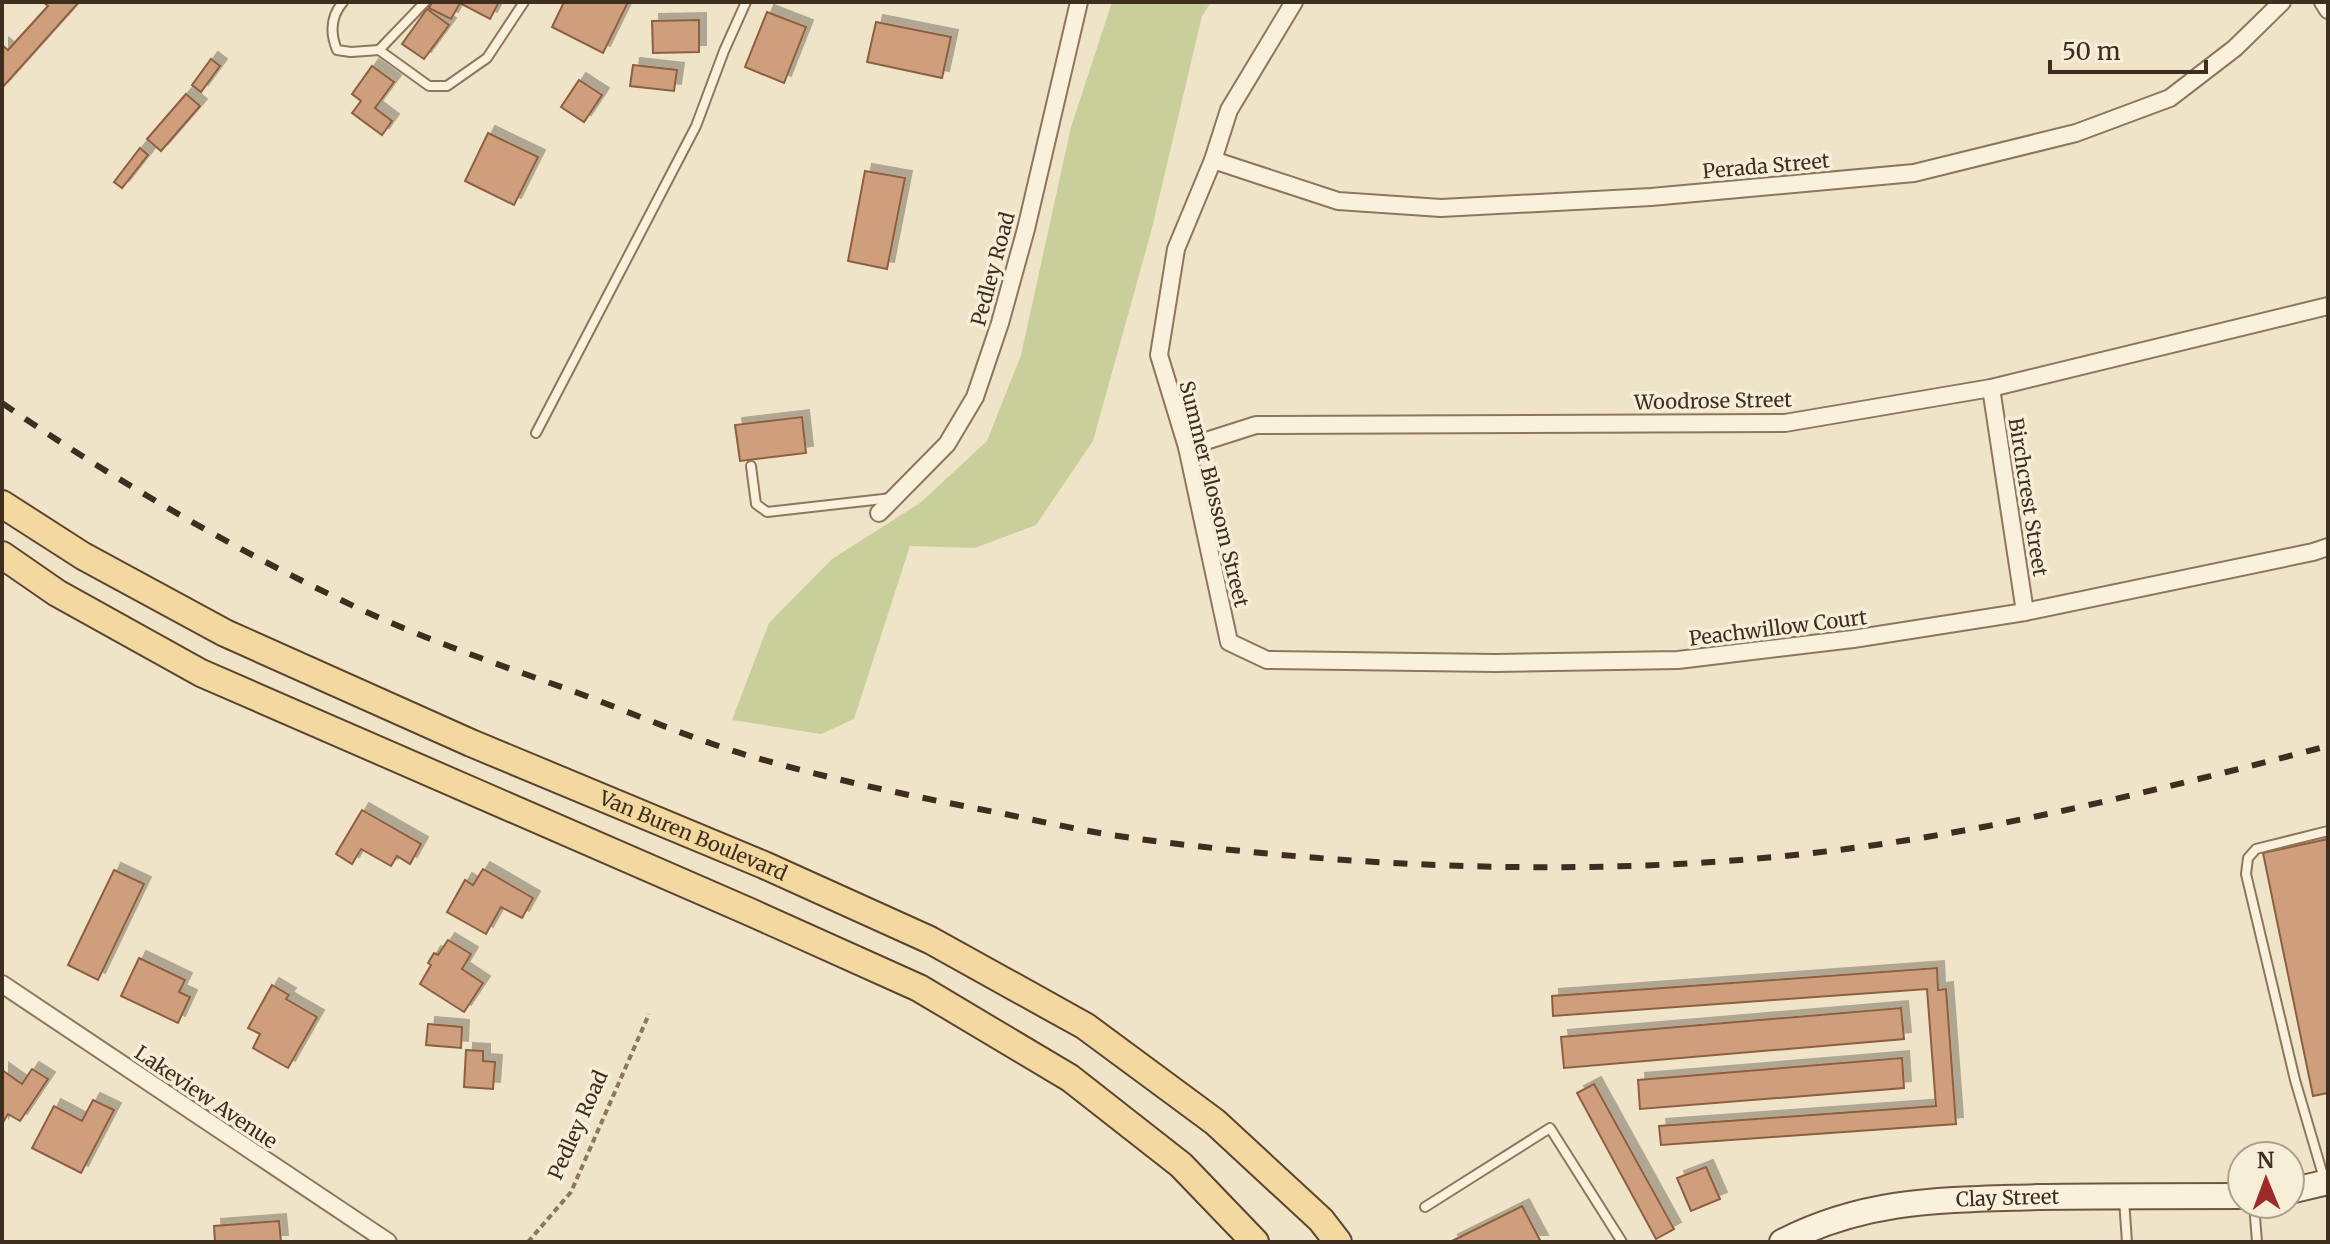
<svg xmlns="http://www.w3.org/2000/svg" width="2330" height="1244" font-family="Merriweather,serif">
  <defs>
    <filter id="shadow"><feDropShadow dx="7" dy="-7" stdDeviation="0" flood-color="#0004"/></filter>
  </defs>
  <rect width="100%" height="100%" fill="#f0e4c8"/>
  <polygon fill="#c9cf9b" points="1112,2 1211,2 1202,16 1151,232 1093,441 1036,525 975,548 910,546 854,719 821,734 732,720 769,623 832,559 920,503 987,441 1021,355 1071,127"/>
  <g fill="#cf9f7d" stroke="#8d5f41" stroke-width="2" filter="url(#shadow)">
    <polygon points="43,2 79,2 2,88 2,45 8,50 48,6"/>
    <polygon points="432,2 499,2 490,19 460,3 451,19 429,8"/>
    <polygon points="564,2 628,2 603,53 552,27"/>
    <polygon points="427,9 449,25 424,59 402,44"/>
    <polygon points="767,12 806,27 784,83 745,67"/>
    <polygon points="699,20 699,52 653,53 652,21"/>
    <polygon points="876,22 951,37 942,78 867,62"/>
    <polygon points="211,59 220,66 201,92 192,85"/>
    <polygon points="633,65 677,70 674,91 630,86"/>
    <polygon points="372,66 394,82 375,108 392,121 382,135 352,113 361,101 352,94"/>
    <polygon points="579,80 602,95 584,122 561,107"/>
    <polygon points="186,94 200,106 161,151 147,139"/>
    <polygon points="488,133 538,157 514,205 465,181"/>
    <polygon points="140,148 148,155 122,188 114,182"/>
    <polygon points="865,171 905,178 887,269 848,261"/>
    <polygon points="802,417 806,453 740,461 735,425"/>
    <polygon points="362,810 421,844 410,864 397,856 391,866 361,849 352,864 336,854"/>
    <polygon points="2328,839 2328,1093 2313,1096 2263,853"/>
    <polygon points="483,869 533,898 522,918 501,907 486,934 447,912 465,880 473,885"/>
    <polygon points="114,870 144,884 98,980 68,965"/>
    <polygon points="448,940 471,954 462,969 483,983 464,1012 420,984 431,965 428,963 434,953 438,955"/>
    <polygon points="139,958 185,980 179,992 190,997 178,1023 121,996"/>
    <polygon points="1937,968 1938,990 1946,989 1956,1124 1661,1145 1659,1126 1936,1106 1927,989 1553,1016 1552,996"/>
    <polygon points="272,985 289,995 286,999 317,1017 288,1068 253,1048 260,1034 248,1028"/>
    <polygon points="1901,1008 1904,1039 1564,1068 1561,1037"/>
    <polygon points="428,1024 462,1027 461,1048 426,1045"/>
    <polygon points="466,1050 483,1051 483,1061 495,1062 493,1089 464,1087"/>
    <polygon points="1902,1058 1904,1088 1640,1109 1638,1080"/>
    <polygon points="32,1069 48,1079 20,1121 8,1114 2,1124 2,1070 22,1084"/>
    <polygon points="1594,1084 1674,1229 1656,1239 1577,1093"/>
    <polygon points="93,1100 114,1110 81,1173 32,1148 54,1106 82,1121"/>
    <polygon points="1706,1167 1720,1199 1691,1211 1677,1178"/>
    <polygon points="1522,1206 1541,1242 1450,1242"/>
    <polygon points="279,1221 281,1242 215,1242 214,1226"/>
  </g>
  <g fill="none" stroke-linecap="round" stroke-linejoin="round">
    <defs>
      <g id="service">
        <path d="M343 2C331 16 330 33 337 50L351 52 379 50"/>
        <polyline points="425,2 379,50 429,86 447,86 487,58 524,2"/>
        <polyline points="536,433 696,126 724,51 746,2"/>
        <polyline points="751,466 756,504 767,512 892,498"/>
        <polyline points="2325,1182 2295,1080 2246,874 2248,858 2256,849 2328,831"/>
        <polyline points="2124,1200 2127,1242"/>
        <polyline points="2254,1204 2257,1242"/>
        <polyline points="1425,1207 1550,1128 1622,1242"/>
      </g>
      <g id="minor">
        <polyline points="1294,2 1229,110 1213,160 1176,249 1159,355 1187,447 1229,642 1267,660 1495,663 1678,660 1853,639 2025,612 2313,552 2328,547"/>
        <polyline points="2323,2 2328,10"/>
        <polyline points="1213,160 1338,201 1441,208 1651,197 1914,173 2076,133 2170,98 2235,48 2282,2"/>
        <polyline points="1991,388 2025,612"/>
        <polyline points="1187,447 1256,425 1785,423 1991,388 2328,306"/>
        <polyline points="879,513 947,444 975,397 1000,323 1026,229 1079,2"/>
        <polyline points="2,984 388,1242"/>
      </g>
      <g id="secondary">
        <polyline points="2290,1191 2328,1182"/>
        <path id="s1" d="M1782 1242C1868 1198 1945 1200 2039 1197 2107 1196 2174 1196 2242 1196"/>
      </g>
      <g id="primary">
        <path id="s2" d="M2 504 83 556 225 633 471 743 764 865 930 940 1085 1026 1215 1122 1321 1220 1338 1242"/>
        <polyline points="2,555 57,593 201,673 750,912 919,988 1070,1078 1181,1165 1255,1242"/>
      </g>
    </defs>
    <use href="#service" stroke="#8d765c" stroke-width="12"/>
    <use href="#minor" stroke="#8d765c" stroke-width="20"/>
    <use href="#secondary" stroke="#6f573f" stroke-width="28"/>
    <use href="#primary" stroke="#5b4430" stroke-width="30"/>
    <polyline stroke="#8d765c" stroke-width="4" stroke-dasharray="6 4" stroke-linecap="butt" points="528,1242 571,1192 649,1014"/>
    <use href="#service" stroke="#faf1dc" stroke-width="8"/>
    <use href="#minor" stroke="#faf1dc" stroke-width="16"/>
    <use href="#secondary" stroke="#faf1dc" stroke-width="24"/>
    <use href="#primary" stroke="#f3d9a0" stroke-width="26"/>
    <path stroke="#3d2e20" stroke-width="6" stroke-dasharray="14 14" stroke-linecap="butt" d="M2 403C108 476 223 543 339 599 416 637 498 664 578 693 635 714 692 739 750 756 832 780 916 797 1000 813 1044 822 1088 832 1132 838 1361 869 1608 879 1838 850 2005 829 2166 788 2328 746"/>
  </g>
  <g text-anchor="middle" stroke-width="7" stroke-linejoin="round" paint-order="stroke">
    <g font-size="20" fill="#3d2e20" stroke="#f7eed8">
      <text transform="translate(1766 166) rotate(-5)" y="7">Perada Street</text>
      <text transform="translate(993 269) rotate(-75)" y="7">Pedley Road</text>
      <text transform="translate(1713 401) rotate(-1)" y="7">Woodrose Street</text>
      <text transform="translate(1214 494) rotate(76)" y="7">Summer Blossom Street</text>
      <text transform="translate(2028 497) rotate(81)" y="7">Birchcrest Street</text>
      <text transform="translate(1778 628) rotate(-7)" y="7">Peachwillow Court</text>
      <text dy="7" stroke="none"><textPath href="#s2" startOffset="768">Van Buren Boulevard</textPath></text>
      <text transform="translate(206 1097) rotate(34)" y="7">Lakeview Avenue</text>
      <text transform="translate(578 1125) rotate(-66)" y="7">Pedley Road</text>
      <text dy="7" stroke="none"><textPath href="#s1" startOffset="232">Clay Street</textPath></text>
    </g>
  </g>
  <rect width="2330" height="1244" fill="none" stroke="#3d2e20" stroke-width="8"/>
  <g transform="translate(2266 1180) rotate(359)"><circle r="38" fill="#f7eed8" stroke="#ada18e" stroke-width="2"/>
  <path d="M0-6L14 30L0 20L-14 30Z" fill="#9e2a2b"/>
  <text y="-12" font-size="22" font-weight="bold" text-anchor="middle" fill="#3d2e20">N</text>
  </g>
  <path d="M2050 60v12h156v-12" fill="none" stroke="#3d2e20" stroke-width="4"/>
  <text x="2062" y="60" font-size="24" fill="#3d2e20" stroke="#f7eed8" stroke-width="6" paint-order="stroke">50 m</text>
</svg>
